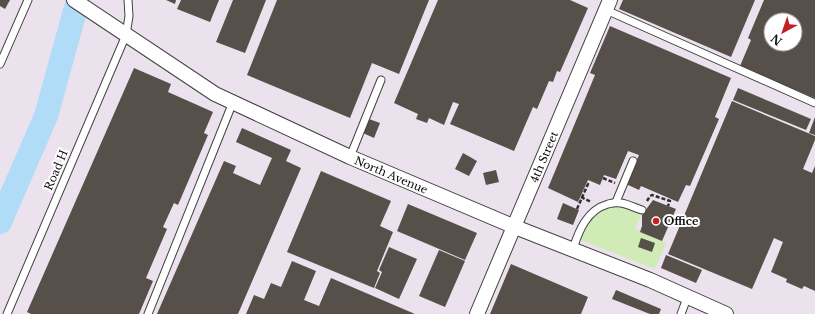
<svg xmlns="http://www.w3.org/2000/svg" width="815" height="314" font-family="'Libre Baskerville',serif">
  <rect width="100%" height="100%" fill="#fffcee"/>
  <path fill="#ece2ed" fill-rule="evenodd" d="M0 0H815V314H0ZM771 20H795V44H771Z"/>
  <polygon fill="#d0ebb6" points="615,203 642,213 635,229 666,243 655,269 578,239 595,212"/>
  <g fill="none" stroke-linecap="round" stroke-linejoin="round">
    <polyline stroke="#b1dcf8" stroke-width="24" points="0,222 46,116 78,0"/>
  </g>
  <g fill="#574f49" fill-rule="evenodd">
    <polygon points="0,0 10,0 5,9 0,6"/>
    <polygon points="166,0 176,0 175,4"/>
    <polygon points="181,0 219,0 210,22 177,9"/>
    <polygon points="233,0 266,0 245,53 216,42"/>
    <polygon points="277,0 429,0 399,74 372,63 350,118 247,75"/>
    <polygon points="438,0 570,0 588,8 560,72 557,71 553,82 549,81 537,109 533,107 514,151 450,124 459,104 453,102 444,125 429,118 427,123 416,119 418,114 394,103"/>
    <polygon points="623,0 755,0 731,57 619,9"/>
    <path d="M764 0H815V98L740 66 751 40 748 38ZM771 20H795V44H771Z"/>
    <polygon points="610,26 731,78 715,117 719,119 690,186 686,185 678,202 641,186 639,190 626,184 639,155 628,151 616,179 604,175 600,185 588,180 578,202 548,188 595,75 590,73"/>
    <polygon points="134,68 171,84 168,92 213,112 204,133 208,135 178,205 174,203 163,227 167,229 146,278 153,281 139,314 31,314 27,312"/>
    <polygon points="738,88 811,119 806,130 733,100"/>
    <polygon points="732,101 815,136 815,140 803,169 812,173 815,166 815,291 804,286 802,289 786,282 787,279 771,272 783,242 774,238 752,289 668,254"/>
    <polygon points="815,117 815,135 809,133"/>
    <polygon points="369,119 380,123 374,138 363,133"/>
    <polygon points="242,128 291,150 286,161 301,168 238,314 157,314 224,161 236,166 233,173 260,185 272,158 236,142"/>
    <polygon points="463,153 477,161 469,176 455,169"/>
    <polygon points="496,170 499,182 486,185 483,173"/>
    <polygon points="321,171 391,201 380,226 393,232 377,271 380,273 374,288 287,252"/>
    <polygon points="653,200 676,209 662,241 640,232 642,226 642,215"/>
    <polygon points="563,203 579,210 573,225 557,219"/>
    <polygon points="408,204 477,233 465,260 397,231"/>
    <polygon points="641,238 655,243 652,252 638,247"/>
    <polygon points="389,247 417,259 399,299 375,288 382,272 379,270"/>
    <polygon points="439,250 465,261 445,307 419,296"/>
    <polygon points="666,255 702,270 696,283 661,268"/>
    <polygon points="292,261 316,271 304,300 319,306 331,278 415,314 246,314 254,295 264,299 271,283 281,287"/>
    <polygon points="511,264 588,297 581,314 490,314"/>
    <polygon points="616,290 661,309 659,314 650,314 612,299"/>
  </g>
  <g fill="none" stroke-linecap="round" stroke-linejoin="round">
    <defs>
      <g id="lane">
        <polyline points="606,10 815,103"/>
        <polyline points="0,64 28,0"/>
        <polyline points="350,157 381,80"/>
        <polyline points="616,202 633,161"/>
        <path d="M573 249C579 230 587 210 608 204 612 203 616 202 621 203 628 204 635 208 642 210"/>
        <polyline points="7,314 126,35 129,16 128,0"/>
        <polyline points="148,314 233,102"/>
        <polyline points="681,314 687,298"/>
      </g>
      <g id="street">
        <polyline points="74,0 215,94 350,157 515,227 650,280 726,314"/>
        <polyline points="477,314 610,0"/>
      </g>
    </defs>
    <use href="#lane" stroke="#414141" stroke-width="9"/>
    <use href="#street" stroke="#414141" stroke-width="16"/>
    <g stroke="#303030" stroke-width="2.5" stroke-dasharray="4 2" stroke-linecap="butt">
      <polyline points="603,178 615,183"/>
      <polyline points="581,197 591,202"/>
      <polyline points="647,201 650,196 652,195 670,201 668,206"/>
      <polyline points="577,209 588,184 586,184"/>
    </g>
    <use href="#lane" stroke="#fff" stroke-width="7"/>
    <use href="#street" stroke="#fff" stroke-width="14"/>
  </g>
  <circle fill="#c32024" stroke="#fff" stroke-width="1.5" cx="656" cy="221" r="4"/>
  <g text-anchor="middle" stroke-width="4" stroke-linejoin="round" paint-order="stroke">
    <g font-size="11" fill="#0e0e0e" stroke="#fff">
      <text transform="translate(544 157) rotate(-67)" y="4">4th Street</text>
      <text transform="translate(56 170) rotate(-67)" y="4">Road H</text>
      <text transform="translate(391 175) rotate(23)" y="4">North Avenue</text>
    </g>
    <g font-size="11" font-weight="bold" fill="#0e0e0e" stroke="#fff" text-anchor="start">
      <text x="664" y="225">Office</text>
    </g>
  </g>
  <g transform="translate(783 32) rotate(220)"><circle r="19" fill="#ffffff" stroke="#9f9f9f"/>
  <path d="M0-3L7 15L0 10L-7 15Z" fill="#c32024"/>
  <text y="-6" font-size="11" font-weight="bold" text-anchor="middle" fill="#0e0e0e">N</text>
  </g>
</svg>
